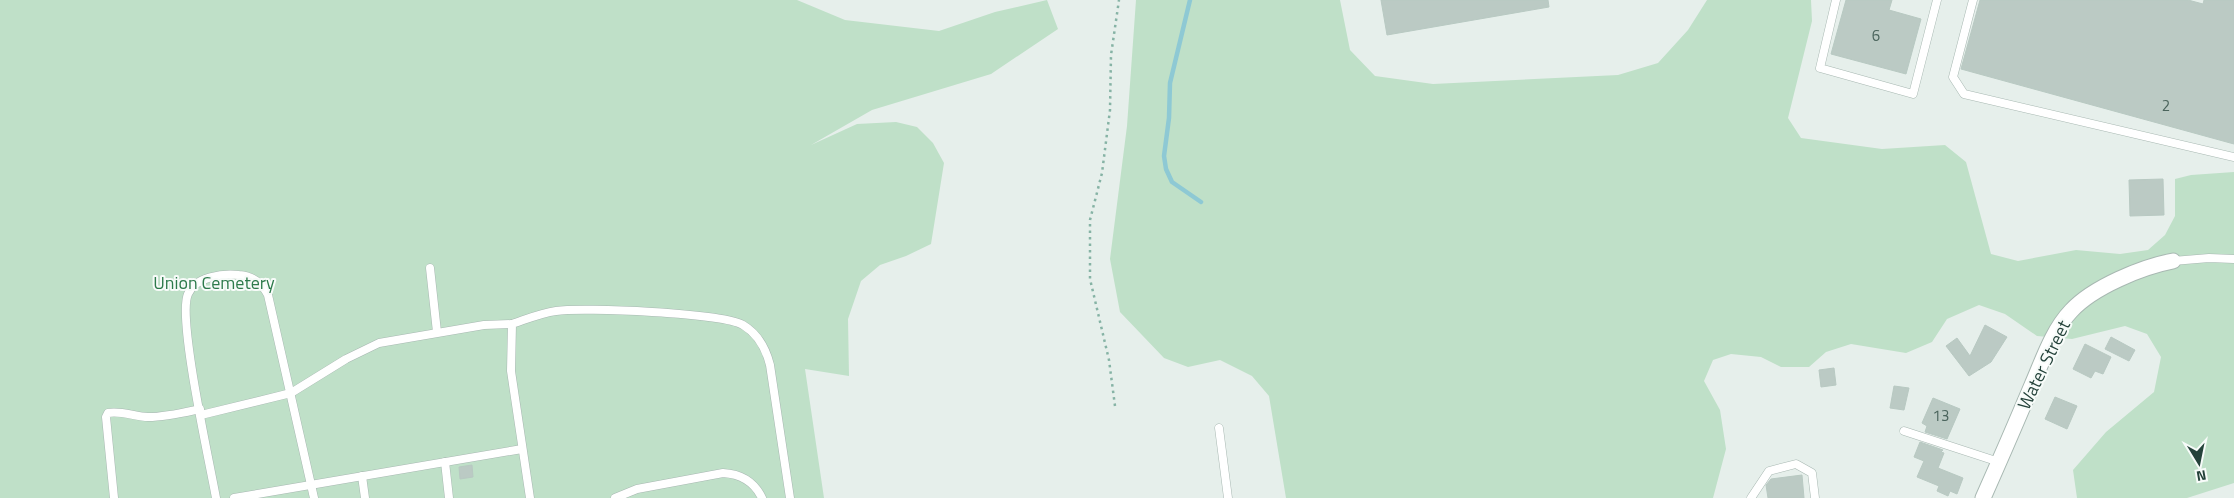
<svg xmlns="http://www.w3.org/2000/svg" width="2234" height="498" font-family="'Titillium Web',sans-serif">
  <rect width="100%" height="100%" fill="#e6efeb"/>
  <g fill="#bfe0c8">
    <polygon points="0,0 797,0 845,20 939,31 995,12 1047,0 1058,29 991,74 872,110 811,145 857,124 896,122 917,127 933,143 944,163 931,244 906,256 880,265 861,281 848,319 849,376 805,369 824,498 0,498"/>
    <polygon points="1136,0 1340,0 1350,50 1375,76 1433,84 1618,75 1658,63 1688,30 1707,0 1811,0 1812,21 1788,118 1801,138 1882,149 1945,145 1966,162 1991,254 2018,261 2076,250 2120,254 2148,250 2165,235 2175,216 2175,179 2191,175 2234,172 2234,483 2187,498 2077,498 2073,470 2106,432 2154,392 2161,357 2147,334 2125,326 2072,339 2037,336 2005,314 1979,305 1947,319 1932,342 1906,353 1851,344 1826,352 1809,367 1781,367 1761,357 1731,354 1713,360 1704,381 1720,410 1726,449 1713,498 1286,498 1269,396 1252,376 1220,360 1188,367 1164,358 1120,312 1110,259 1127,126"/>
  </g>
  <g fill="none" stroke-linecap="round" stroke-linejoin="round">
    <polyline stroke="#8ec9d4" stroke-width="4.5" points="1190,0 1170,83 1169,118 1164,156 1166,169 1172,182 1201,202"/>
  </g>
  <g fill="#bbcac4" stroke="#b8c9c2">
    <polygon points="1381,0 1548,0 1549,7 1387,35"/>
    <polygon points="1846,0 1892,0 1889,10 1921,19 1906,74 1831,54"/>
    <polygon points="1980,0 2188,0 2203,4 2204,0 2234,0 2234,144 1961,69"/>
    <polygon points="2163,179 2164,215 2130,216 2129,180"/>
    <polygon points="1985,325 2007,337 1991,362 1969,376 1946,346 1957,338 1970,356"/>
    <polygon points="2111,337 2135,350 2129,361 2105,349"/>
    <polygon points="2085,344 2111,357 2103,374 2095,371 2091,378 2073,369"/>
    <polygon points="1834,368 1836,385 1821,387 1819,370"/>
    <polygon points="1894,386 1909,388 1904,410 1890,408"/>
    <polygon points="2055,397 2077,406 2067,429 2045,419"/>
    <polygon points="1933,398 1960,409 1947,439 1925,432 1927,426 1922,423"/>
    <polygon points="1920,442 1943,450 1941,452 1944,453 1938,468 1963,478 1957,494 1950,491 1948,496 1937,491 1939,486 1917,477 1924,461 1914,457"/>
    <polygon points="472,465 473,477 460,479 459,467"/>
    <polygon points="1802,475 1804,498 1768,498 1766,485 1771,479"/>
  </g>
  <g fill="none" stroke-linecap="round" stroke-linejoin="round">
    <defs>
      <g id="lane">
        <polyline points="1836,0 1820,68 1913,94 1937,0"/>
        <polyline points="1973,0 1953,77 1964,94 2234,157"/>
        <polyline points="2173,261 2209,258 2234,259"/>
        <polyline points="430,268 437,332"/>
        <polyline points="201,415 291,393 346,359 379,343 484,325 512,324"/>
        <polyline points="1219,428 1228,498"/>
        <polyline points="1904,431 1999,462"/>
        <polyline points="445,462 449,498"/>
        <polyline points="362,476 365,498"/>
        <path d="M114 498 106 417 108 413C120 410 136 417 148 417 166 417 182 413 200 409"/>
        <path d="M216 498C210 464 177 317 188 294 195 277 223 273 239 275 253 276 262 283 268 295L314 498"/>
        <polyline points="234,498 522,449"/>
        <path d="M530 498 511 371 512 324C527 319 541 313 556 311 583 307 723 313 743 325 758 334 766 349 770 365L790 498"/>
        <path d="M615 498 637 489 723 473C741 474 754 481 762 498"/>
        <polyline points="1751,498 1769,471 1796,464 1812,473 1815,498"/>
      </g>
      <path id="street" d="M1983 498C2000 460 2016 423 2032 385 2043 360 2052 331 2071 311 2093 287 2142 267 2173 261"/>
    </defs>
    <use href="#lane" stroke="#a8b8b2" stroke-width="9"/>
    <use href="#street" stroke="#a8b8b2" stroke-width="17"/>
    <polyline stroke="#86b3a5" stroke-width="2.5" stroke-dasharray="2.5 4" stroke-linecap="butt" points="1115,406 1109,360 1090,279 1090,220 1102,173 1110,110 1111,55 1119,0"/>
    <use href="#lane" stroke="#fff" stroke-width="8"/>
    <use href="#street" stroke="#fff" stroke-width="15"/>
  </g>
  <g text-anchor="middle" stroke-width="4" stroke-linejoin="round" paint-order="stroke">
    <g font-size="15" fill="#4a645c">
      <text x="1876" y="41">6</text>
      <text x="2166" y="111">2</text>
      <text x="1941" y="421">13</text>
    </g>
    <g font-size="18" fill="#2d7a4b" stroke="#f7fbf9">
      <text x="214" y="289">Union Cemetery</text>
    </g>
    <g font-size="18" fill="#24423a" stroke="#f7fbf9">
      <text transform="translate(2044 365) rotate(-64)" y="6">Water Street</text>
    </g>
  </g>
  <g transform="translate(2199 463) rotate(170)" stroke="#f7fbf9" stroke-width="4" paint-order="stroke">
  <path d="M0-4L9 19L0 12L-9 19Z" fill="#24423a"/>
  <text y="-8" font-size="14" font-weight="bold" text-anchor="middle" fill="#24423a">N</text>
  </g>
</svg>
